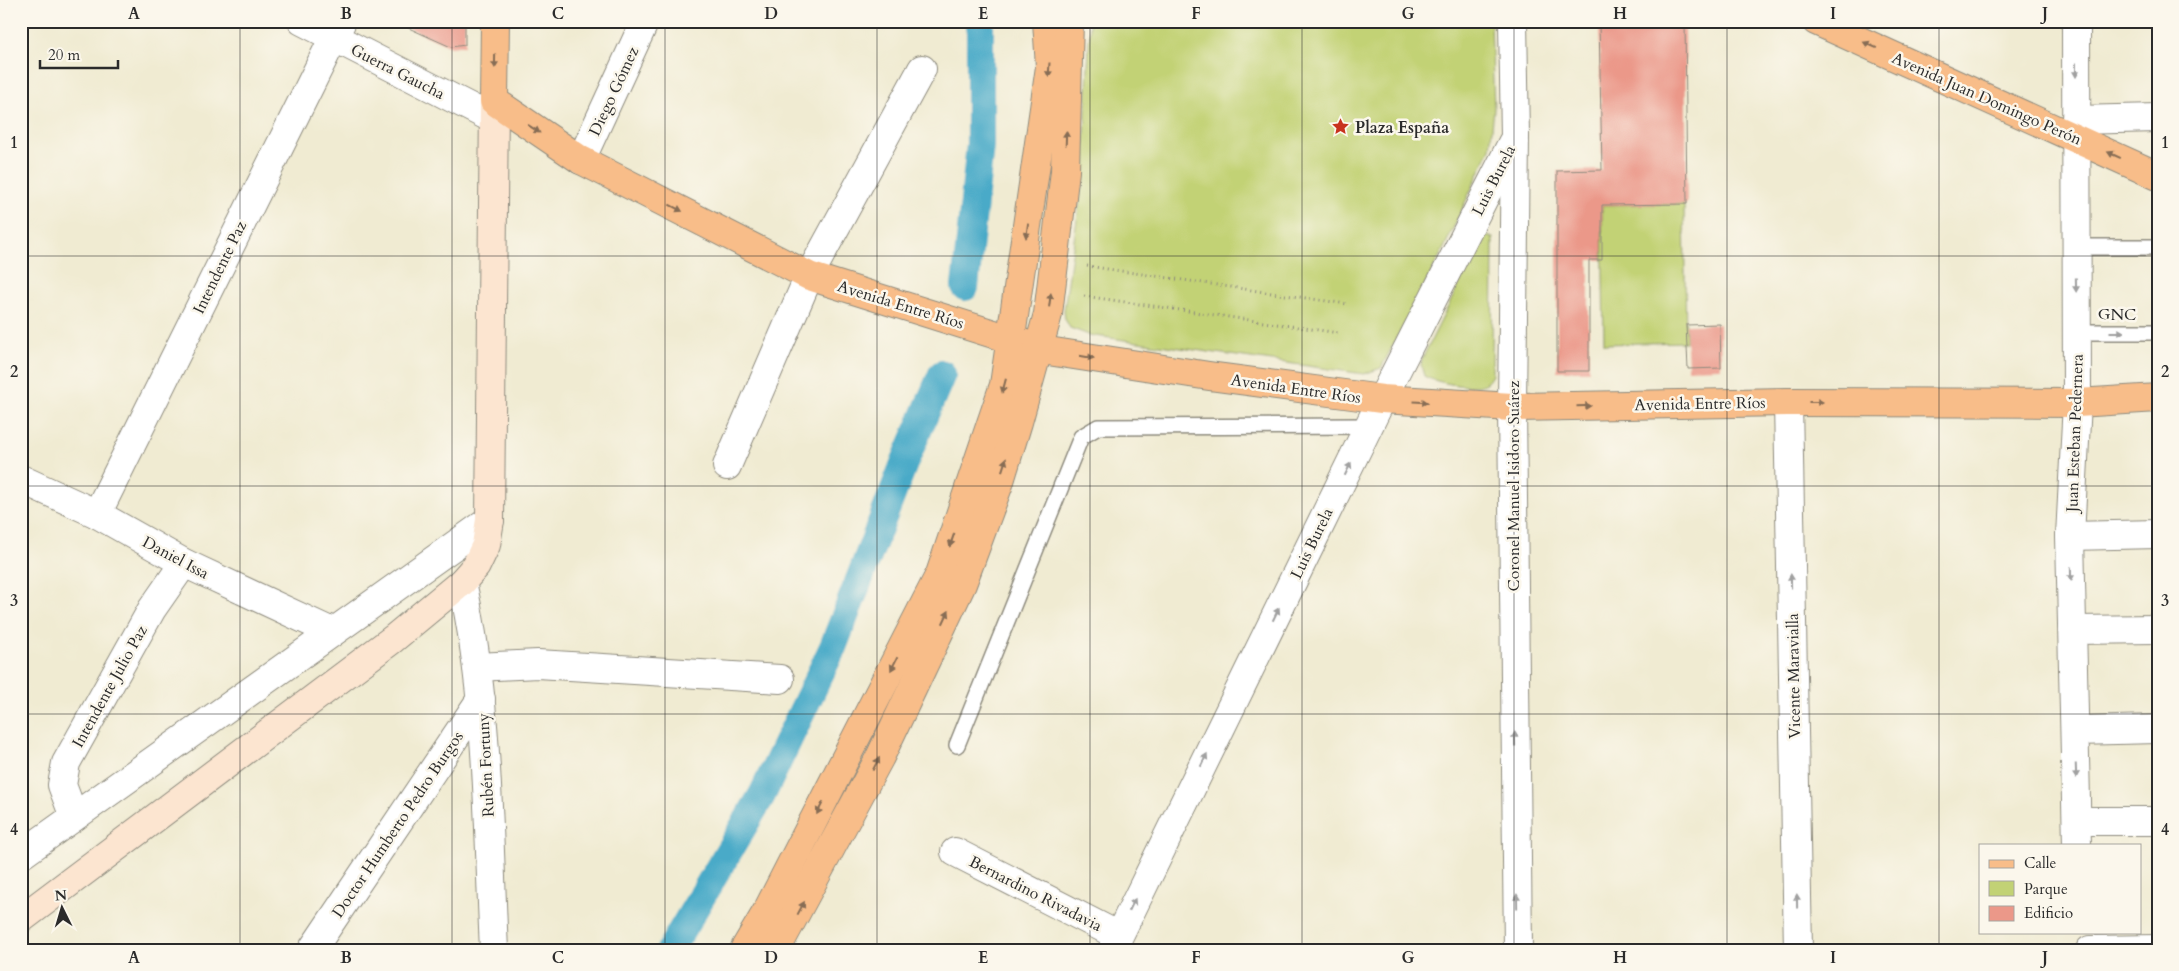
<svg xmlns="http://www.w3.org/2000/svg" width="2179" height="971" font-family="Cardo,serif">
  <rect width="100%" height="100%" fill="#fbf7ec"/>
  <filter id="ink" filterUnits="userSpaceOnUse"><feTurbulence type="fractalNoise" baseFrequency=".02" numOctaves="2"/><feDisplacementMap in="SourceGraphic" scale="10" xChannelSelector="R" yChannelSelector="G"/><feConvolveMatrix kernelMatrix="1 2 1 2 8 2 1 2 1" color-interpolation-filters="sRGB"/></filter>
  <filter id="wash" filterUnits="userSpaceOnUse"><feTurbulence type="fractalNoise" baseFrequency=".0096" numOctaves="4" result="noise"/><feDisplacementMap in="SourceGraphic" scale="20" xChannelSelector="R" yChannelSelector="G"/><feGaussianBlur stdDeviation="1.12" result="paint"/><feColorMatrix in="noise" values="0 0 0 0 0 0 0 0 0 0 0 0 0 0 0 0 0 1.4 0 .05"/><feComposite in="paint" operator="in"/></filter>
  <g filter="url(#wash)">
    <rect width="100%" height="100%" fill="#f0ebd2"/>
    <g fill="#c2d275" stroke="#767e50">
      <polygon points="1090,21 1491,21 1494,109 1490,149 1444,248 1381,368 1364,374 1089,335 1070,328 1065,319 1064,310 1083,178"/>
      <polygon points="1684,204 1686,342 1604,344 1602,205"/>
      <path d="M1487 235 1493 238 1492 375C1490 378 1488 382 1484 384 1473 390 1434 382 1424 376L1421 365 1422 359 1483 236Z"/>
    </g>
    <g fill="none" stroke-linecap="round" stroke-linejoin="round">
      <g stroke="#48aac8" stroke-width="28">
        <polyline points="965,287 980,145 980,21"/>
        <polyline points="670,950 762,795 833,647 905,461 942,374"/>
      </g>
    </g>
    <g id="blocks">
      <g fill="#eb9889">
        <polygon points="393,21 465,21 465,45 451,47"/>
        <polygon points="1599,21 1685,21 1687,204 1602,205 1602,260 1589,260 1589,371 1557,371 1557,171 1602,170"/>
        <polygon points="1720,324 1721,368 1688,369 1686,325"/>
      </g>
    </g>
  </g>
  <g filter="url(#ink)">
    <use href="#blocks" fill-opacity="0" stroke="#8e8b7e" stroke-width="1"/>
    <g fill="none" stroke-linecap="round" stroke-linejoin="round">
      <defs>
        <g id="service">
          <polyline points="2075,247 2158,247"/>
          <polyline points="2077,332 2158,332"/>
          <polyline points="957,745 1081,437 1098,427 1369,426"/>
        </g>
        <g id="minor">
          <polyline points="302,21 495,120"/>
          <polyline points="1513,21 1515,137 1512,407 1518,950"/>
          <polyline points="2076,21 2077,403 2070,536 2077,845"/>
          <polyline points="2076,120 2158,118"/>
          <polyline points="581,160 645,21"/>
          <polyline points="1788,402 1798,950"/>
          <polyline points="727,466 809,276 922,69"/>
          <polyline points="21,479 97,514 184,563 332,632"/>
          <polyline points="97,514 342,21"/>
          <polyline points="2070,536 2158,534"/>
          <path d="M462 582C489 702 488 827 494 950"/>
          <polyline points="2073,630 2158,629"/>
          <polyline points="477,667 538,664 780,679"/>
          <polyline points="2075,731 2158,729"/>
          <polyline points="74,817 62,785 66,763 152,609 184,563"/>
          <polyline points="2077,821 2158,821"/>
          <polyline points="955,852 1117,935"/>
          <polyline points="21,855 490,520"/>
          <polyline points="312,950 481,699"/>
          <polyline points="1112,950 1382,399 1512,143"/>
          <polyline points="2090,950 2158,949"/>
        </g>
        <polyline id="secondary" points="21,919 393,639 462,582 476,566 486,545 490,520 494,101"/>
        <g id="primary">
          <polyline points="495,21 494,101 581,160 809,276 1048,351 1209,376 1382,399 1512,407 1788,402 2077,403 2158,398"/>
          <polyline points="1816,21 2158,176"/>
          <polyline points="744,950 766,913 940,574 1004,385 1050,67 1047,21"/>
          <polyline points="776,950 880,757 962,584 999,484 1018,422 1048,314 1065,171 1069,21"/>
        </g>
      </defs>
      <use href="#service" stroke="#8e8b7e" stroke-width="18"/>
      <use href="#minor" stroke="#8e8b7e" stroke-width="30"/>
      <use href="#secondary" stroke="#8e8b7e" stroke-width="30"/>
      <use href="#primary" stroke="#8e8b7e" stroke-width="30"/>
      <g stroke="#8e8b7e" stroke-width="3" stroke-dasharray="1 4" stroke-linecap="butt">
        <polyline points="1087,266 1347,304"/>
        <polyline points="1084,296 1339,333"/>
      </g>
      <use href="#service" stroke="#fff" stroke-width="15"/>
      <use href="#minor" stroke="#fff" stroke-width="28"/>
      <use href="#secondary" stroke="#fce5d0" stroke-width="28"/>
      <use href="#primary" stroke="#f8bd89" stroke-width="28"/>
    </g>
    <defs><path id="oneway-solid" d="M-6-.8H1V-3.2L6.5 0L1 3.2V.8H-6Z" transform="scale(1.25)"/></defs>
    <g fill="#876d55">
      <use href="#oneway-solid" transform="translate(1870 45) rotate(-156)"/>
      <use href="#oneway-solid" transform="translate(495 61) rotate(91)"/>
      <use href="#oneway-solid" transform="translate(1049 70) rotate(94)"/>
      <use href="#oneway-solid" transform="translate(534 129) rotate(34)"/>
      <use href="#oneway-solid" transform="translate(1066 138) rotate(-88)"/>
      <use href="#oneway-solid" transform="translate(2114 155) rotate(-155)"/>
      <use href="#oneway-solid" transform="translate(676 208) rotate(27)"/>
      <use href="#oneway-solid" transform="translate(1027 231) rotate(98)"/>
      <use href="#oneway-solid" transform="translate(1050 300) rotate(-83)"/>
      <use href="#oneway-solid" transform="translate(1087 357) rotate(9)"/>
      <use href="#oneway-solid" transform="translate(1004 386) rotate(105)"/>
      <use href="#oneway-solid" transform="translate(1421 402) rotate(4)"/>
      <use href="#oneway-solid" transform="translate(1816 402)"/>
      <use href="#oneway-solid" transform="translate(1584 406) rotate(-1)"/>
      <use href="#oneway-solid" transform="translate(1004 465) rotate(-72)"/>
      <use href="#oneway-solid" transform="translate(952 540) rotate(109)"/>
      <use href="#oneway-solid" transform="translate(946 617) rotate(-65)"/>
      <use href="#oneway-solid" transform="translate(894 664) rotate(117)"/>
      <use href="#oneway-solid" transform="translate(876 764) rotate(-62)"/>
      <use href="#oneway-solid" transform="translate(820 808) rotate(117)"/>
      <use href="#oneway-solid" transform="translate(801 908) rotate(-62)"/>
    </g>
    <g fill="#a0a0a0">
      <use href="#oneway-solid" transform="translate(2076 70) rotate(90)"/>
      <use href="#oneway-solid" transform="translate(2076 285) rotate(89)"/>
      <use href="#oneway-solid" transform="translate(2117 332)"/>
      <use href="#oneway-solid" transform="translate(1348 469) rotate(-64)"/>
      <use href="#oneway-solid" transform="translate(2071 574) rotate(89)"/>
      <use href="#oneway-solid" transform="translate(1791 581) rotate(-91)"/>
      <use href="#oneway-solid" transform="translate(1276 614) rotate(-64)"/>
      <use href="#oneway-solid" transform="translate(1515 739) rotate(-91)"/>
      <use href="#oneway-solid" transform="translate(1204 760) rotate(-64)"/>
      <use href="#oneway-solid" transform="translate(2076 771) rotate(88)"/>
      <use href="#oneway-solid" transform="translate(1517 901) rotate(-91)"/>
      <use href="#oneway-solid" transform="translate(1797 901) rotate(-91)"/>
      <use href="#oneway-solid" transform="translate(1132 905) rotate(-64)"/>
    </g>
  </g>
  <path fill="none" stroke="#2b2b2b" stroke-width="1" stroke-opacity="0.55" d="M240 21V950M452 21V950M665 21V950M877 21V950M1090 21V950M1302 21V950M1514 21V950M1727 21V950M1939 21V950M21 256H2158M21 486H2158M21 714H2158"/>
  <defs>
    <symbol id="sight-bare" viewBox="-9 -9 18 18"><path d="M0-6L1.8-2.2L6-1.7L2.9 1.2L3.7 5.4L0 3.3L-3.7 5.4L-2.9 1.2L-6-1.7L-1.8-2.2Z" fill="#c8321e" stroke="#fbf7ec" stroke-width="2.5" paint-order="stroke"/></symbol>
  </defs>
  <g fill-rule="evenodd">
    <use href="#sight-bare" x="1328" y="114" width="25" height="25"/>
  </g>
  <g text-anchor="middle" stroke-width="5" stroke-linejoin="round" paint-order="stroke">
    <g font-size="16" fill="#2b2b2b" stroke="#fbf7ec">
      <text transform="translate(398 71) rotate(27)" y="6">Guerra Gaucha</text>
      <text transform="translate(613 91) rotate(-65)" y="6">Diego Gómez</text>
      <text transform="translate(1987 98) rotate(24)" y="6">Avenida Juan Domingo Perón</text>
      <text transform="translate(1493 180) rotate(-63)" y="6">Luis Burela</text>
      <text transform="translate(219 267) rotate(-64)" y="6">Intendente Paz</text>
      <text transform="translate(901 304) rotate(17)" y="6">Avenida Entre Ríos</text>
      <text x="2117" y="320">GNC</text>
      <text transform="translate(1296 388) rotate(8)" y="6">Avenida Entre Ríos</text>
      <text transform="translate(1700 403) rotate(-1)" y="6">Avenida Entre Ríos</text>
      <text transform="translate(2074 433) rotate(-88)" y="6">Juan Esteban Pedernera</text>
      <text transform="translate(1513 486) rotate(-90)" y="6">Coronel Manuel Isidoro Suárez</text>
      <text transform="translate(1311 543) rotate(-64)" y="6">Luis Burela</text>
      <text transform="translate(176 557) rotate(28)" y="6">Daniel Issa</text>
      <text transform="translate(1793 676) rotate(-91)" y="6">Vicente Maravialla</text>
      <text transform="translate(109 686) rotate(-61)" y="6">Intendente Julio Paz</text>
      <text transform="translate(485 765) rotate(-93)" y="6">Rubén Fortuny</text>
      <text transform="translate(397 824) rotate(-56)" y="6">Doctor Humberto Pedro Burgos</text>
      <text transform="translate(1036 893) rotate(27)" y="6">Bernardino Rivadavia</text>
    </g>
    <g font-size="16" font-weight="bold" fill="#2b2b2b" stroke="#fbf7ec" text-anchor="start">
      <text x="1355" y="133">Plaza España</text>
    </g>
  </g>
  <rect width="2179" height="971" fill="none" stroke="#fbf7ec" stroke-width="55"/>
  <rect x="1979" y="844" width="162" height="90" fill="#fbf7ec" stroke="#a8a59f"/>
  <rect x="1989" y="860" width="25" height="8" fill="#f8bd89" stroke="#a8a59f"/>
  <text x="2024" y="868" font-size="15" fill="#2b2b2b">Calle</text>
  <rect x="1989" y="881" width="25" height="15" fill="#c2d275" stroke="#a8a59f"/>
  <text x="2024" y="894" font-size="15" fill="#2b2b2b">Parque</text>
  <rect x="1989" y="906" width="25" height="15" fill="#eb9889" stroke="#a8a59f"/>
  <text x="2024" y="918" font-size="15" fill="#2b2b2b">Edificio</text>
  <g transform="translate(62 908) rotate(355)" stroke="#fbf7ec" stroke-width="4" paint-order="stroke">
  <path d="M0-4L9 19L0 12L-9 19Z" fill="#2b2b2b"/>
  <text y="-8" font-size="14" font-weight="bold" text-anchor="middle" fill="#2b2b2b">N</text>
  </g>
  <path d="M40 60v8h78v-8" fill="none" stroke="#2b2b2b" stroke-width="2.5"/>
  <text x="48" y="60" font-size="15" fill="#2b2b2b" stroke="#fbf7ec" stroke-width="4" paint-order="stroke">20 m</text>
  <rect x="28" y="28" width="2124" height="916" fill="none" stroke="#2b2b2b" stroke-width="2"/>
  <g font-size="16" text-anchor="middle" font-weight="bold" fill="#2b2b2b">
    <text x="134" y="19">A</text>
    <text x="346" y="19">B</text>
    <text x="558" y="19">C</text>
    <text x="771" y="19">D</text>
    <text x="983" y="19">E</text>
    <text x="1196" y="19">F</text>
    <text x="1408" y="19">G</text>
    <text x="1620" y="19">H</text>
    <text x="1833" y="19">I</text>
    <text x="2045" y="19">J</text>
    <text x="14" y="148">1</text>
    <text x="2165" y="148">1</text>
    <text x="14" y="377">2</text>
    <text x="2165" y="377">2</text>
    <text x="14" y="606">3</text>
    <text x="2165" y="606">3</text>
    <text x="14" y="835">4</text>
    <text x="2165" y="835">4</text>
    <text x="134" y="963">A</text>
    <text x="346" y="963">B</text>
    <text x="558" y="963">C</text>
    <text x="771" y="963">D</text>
    <text x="983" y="963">E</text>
    <text x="1196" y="963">F</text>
    <text x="1408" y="963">G</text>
    <text x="1620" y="963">H</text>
    <text x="1833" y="963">I</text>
    <text x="2045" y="963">J</text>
  </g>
</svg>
